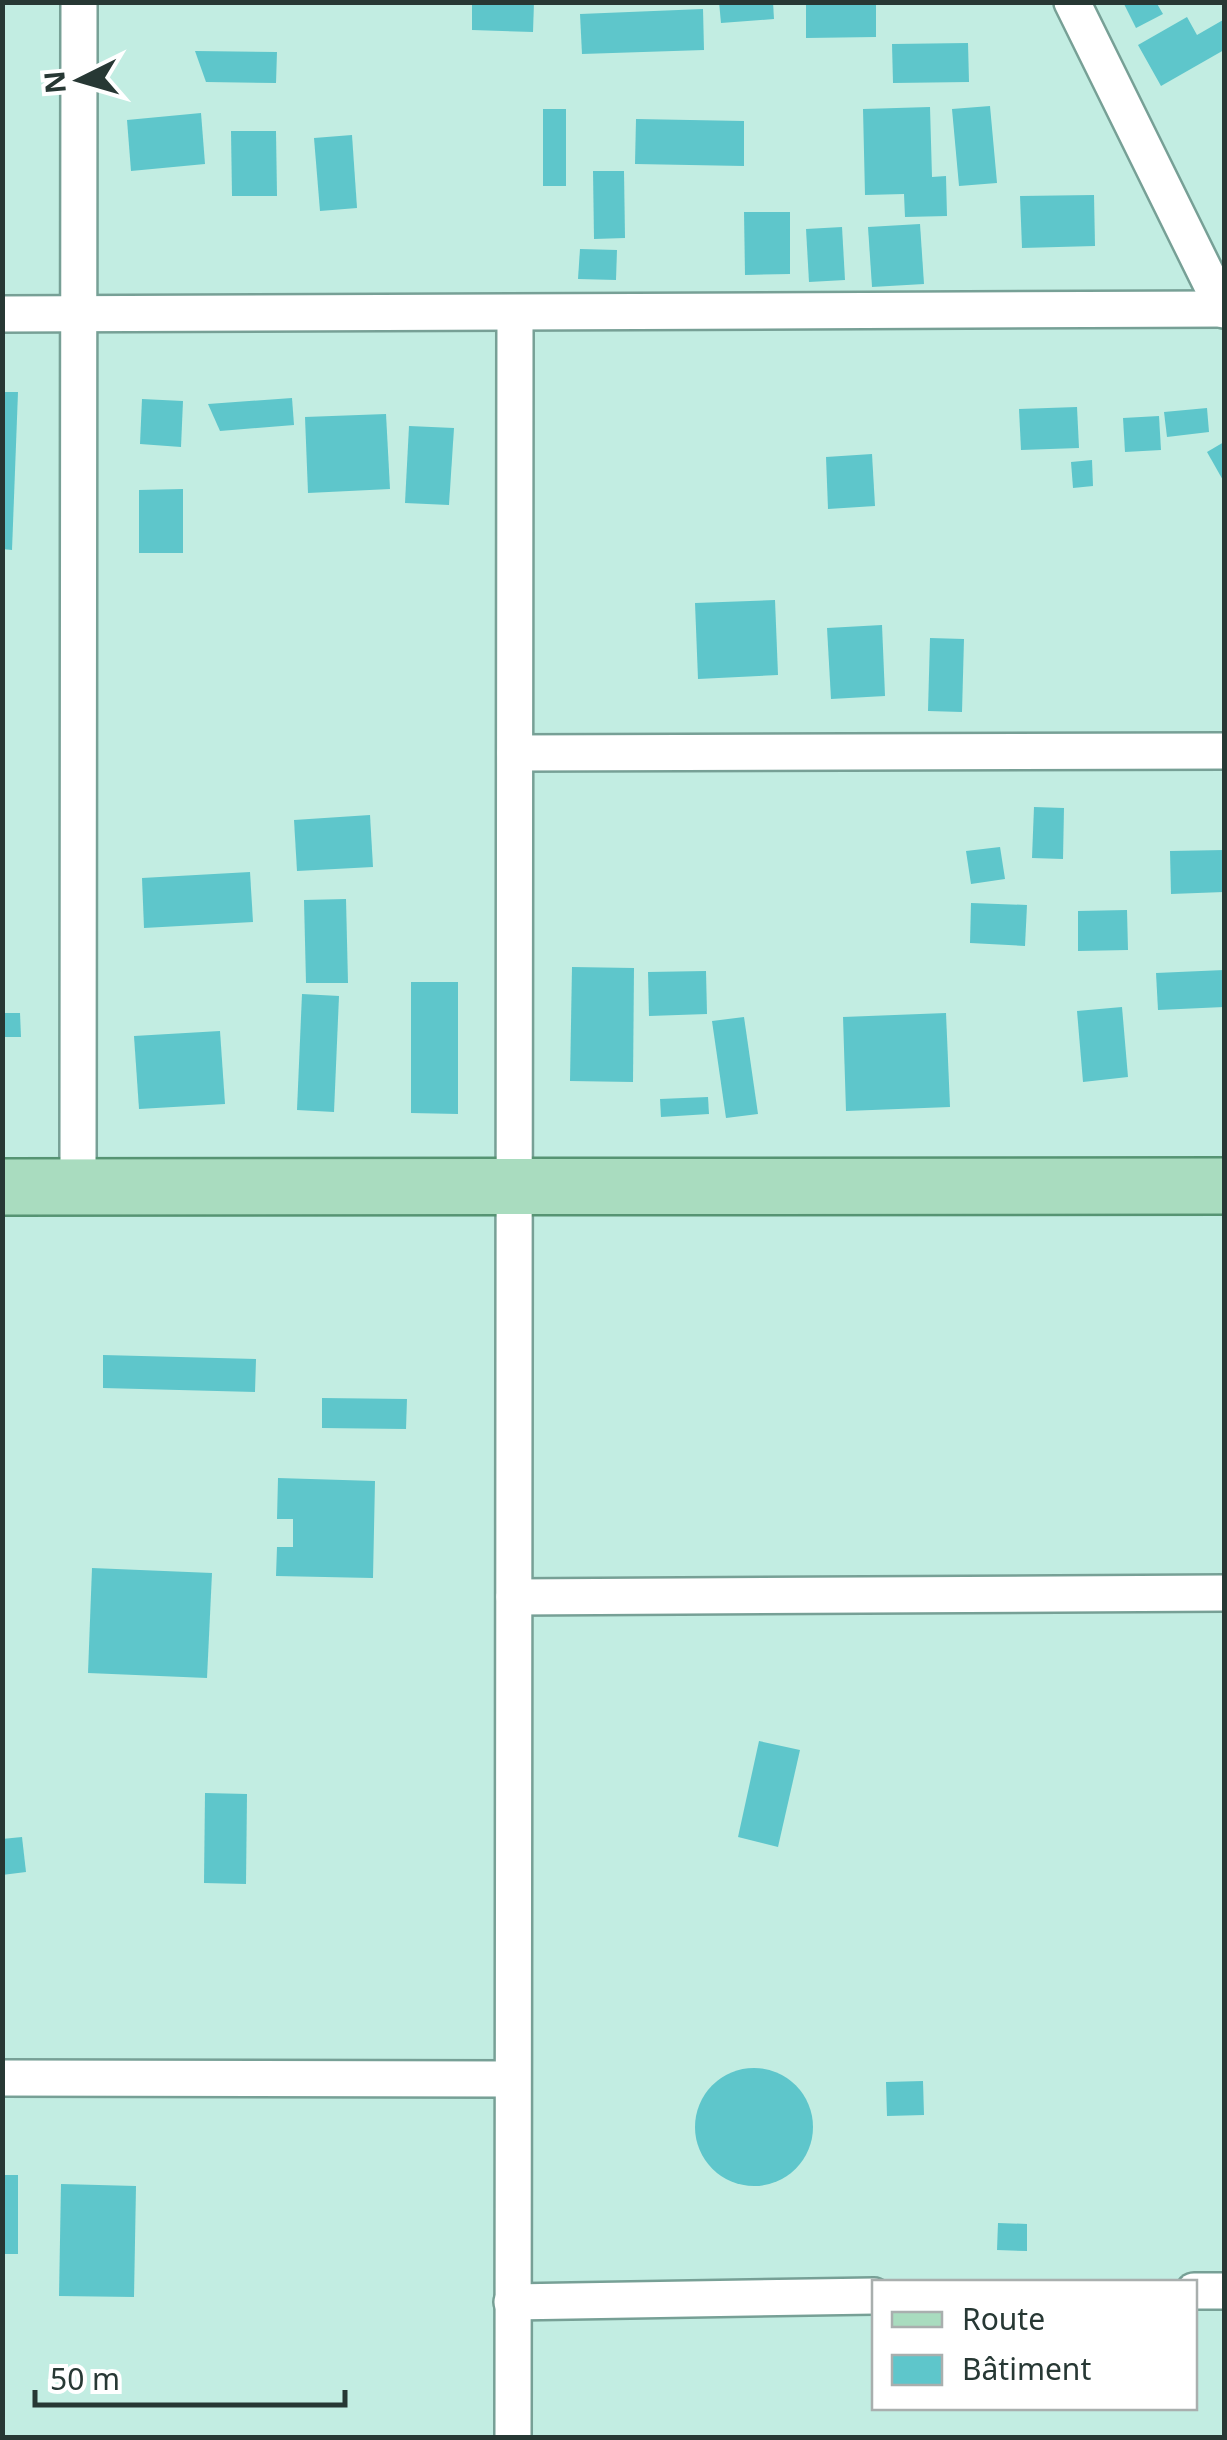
<svg xmlns="http://www.w3.org/2000/svg" width="1227" height="2440" font-family="'Noto Sans',sans-serif">
  <rect width="100%" height="100%" fill="#c2ede2"/>
  <g fill="#5ec6cb">
    <polygon points="472,2 534,2 533,32 472,30"/>
    <polygon points="719,2 773,2 774,19 721,23"/>
    <polygon points="806,2 876,2 876,37 806,38"/>
    <polygon points="1123,2 1156,2 1163,14 1136,28"/>
    <polygon points="703,9 704,50 582,54 580,14"/>
    <polygon points="1187,17 1197,35 1223,20 1224,50 1161,86 1138,45"/>
    <polygon points="968,43 969,82 893,83 892,44"/>
    <polygon points="195,51 277,52 276,83 206,82"/>
    <polygon points="990,106 997,183 959,186 952,109"/>
    <polygon points="930,107 932,177 946,176 947,216 905,217 904,194 865,195 863,109"/>
    <rect x="543" y="109" width="23" height="77"/>
    <polygon points="201,113 205,164 131,171 127,120"/>
    <polygon points="636,119 744,121 744,166 635,164"/>
    <polygon points="231,131 276,131 277,196 232,196"/>
    <polygon points="352,135 357,208 320,211 314,138"/>
    <polygon points="593,171 624,171 625,238 594,239"/>
    <polygon points="1094,195 1095,246 1022,248 1020,196"/>
    <polygon points="744,212 790,212 790,274 745,275"/>
    <polygon points="920,224 924,284 872,287 868,227"/>
    <polygon points="842,227 845,280 809,282 806,229"/>
    <polygon points="580,249 617,250 616,280 578,279"/>
    <polygon points="2,392 18,392 12,550 2,549"/>
    <polygon points="292,398 294,425 220,431 208,404"/>
    <polygon points="142,399 183,401 181,447 140,444"/>
    <polygon points="1077,407 1079,448 1021,450 1019,409"/>
    <polygon points="1207,408 1209,432 1167,437 1164,412"/>
    <polygon points="386,414 390,489 308,493 305,417"/>
    <polygon points="1159,416 1161,450 1125,452 1123,418"/>
    <polygon points="409,426 454,428 449,505 405,503"/>
    <polygon points="1224,442 1224,482 1207,452"/>
    <polygon points="872,454 875,506 828,509 826,457"/>
    <polygon points="1092,460 1093,486 1073,488 1071,462"/>
    <polygon points="183,489 183,553 139,553 139,490"/>
    <polygon points="775,600 778,675 698,679 695,603"/>
    <polygon points="882,625 885,696 831,699 827,628"/>
    <polygon points="930,638 964,639 962,712 928,711"/>
    <polygon points="1034,807 1064,808 1063,859 1032,858"/>
    <polygon points="370,815 373,867 297,871 294,820"/>
    <polygon points="1000,847 1005,879 971,884 966,851"/>
    <polygon points="1224,850 1224,892 1171,894 1170,851"/>
    <polygon points="250,872 253,922 144,928 142,878"/>
    <polygon points="346,899 348,983 306,983 304,900"/>
    <polygon points="971,903 1027,905 1025,946 970,943"/>
    <polygon points="1127,910 1128,950 1078,951 1078,911"/>
    <polygon points="572,967 634,968 633,1082 570,1081"/>
    <polygon points="1224,970 1224,1007 1158,1010 1156,973"/>
    <polygon points="706,971 707,1014 649,1016 648,972"/>
    <polygon points="411,982 458,982 458,1114 411,1113"/>
    <polygon points="302,994 339,996 334,1112 297,1110"/>
    <polygon points="1122,1007 1128,1077 1083,1082 1077,1011"/>
    <polygon points="2,1013 20,1013 21,1037 2,1037"/>
    <polygon points="946,1013 950,1107 846,1111 843,1017"/>
    <polygon points="744,1017 758,1114 726,1118 712,1021"/>
    <polygon points="220,1031 225,1104 139,1109 134,1036"/>
    <polygon points="708,1097 709,1114 661,1117 660,1099"/>
    <polygon points="103,1355 256,1359 255,1392 103,1388"/>
    <polygon points="322,1398 407,1399 406,1429 322,1428"/>
    <polygon points="278,1478 375,1481 373,1578 276,1576 277,1547 293,1547 293,1519 277,1519"/>
    <polygon points="92,1568 212,1573 207,1678 88,1673"/>
    <polygon points="759,1741 800,1750 778,1847 738,1837"/>
    <polygon points="205,1793 247,1794 246,1884 204,1883"/>
    <polygon points="22,1837 26,1872 2,1875 2,1839"/>
    <circle cx="754" cy="2127" r="59"/>
    <polygon points="923,2081 924,2115 887,2116 886,2082"/>
    <rect x="2" y="2175" width="16" height="79"/>
    <polygon points="61,2184 136,2186 134,2297 59,2296"/>
    <polygon points="998,2223 1027,2224 1027,2251 997,2250"/>
  </g>
  <g fill="none" stroke-linecap="round" stroke-linejoin="round">
    <defs>
      <g id="minor">
        <polyline points="1072,2 1224,310"/>
        <polyline points="2,314 1224,309"/>
        <polyline points="515,753 1224,751"/>
        <polyline points="78,1187 79,2"/>
        <polyline points="514,1597 1224,1593"/>
        <polyline points="2,2078 512,2079"/>
        <polyline points="1194,2291 1224,2291"/>
        <polyline points="512,2302 874,2296"/>
        <polyline points="513,2438 515,314"/>
      </g>
      <polyline id="primary" points="2,1187 1224,1186"/>
    </defs>
    <use href="#minor" stroke="#77a096" stroke-width="40"/>
    <use href="#primary" stroke="#569473" stroke-width="60"/>
    <use href="#minor" stroke="#fff" stroke-width="35"/>
    <use href="#primary" stroke="#a9dcbf" stroke-width="55"/>
  </g>
  <rect width="1227" height="2440" fill="none" stroke="#273834" stroke-width="10"/>
  <rect x="872" y="2280" width="325" height="130" fill="#ffffff" stroke="#a9afae" stroke-width="2.5"/>
  <rect x="892" y="2312" width="50" height="15" fill="#a9dcbf" stroke="#a9afae" stroke-width="2.5"/>
  <text x="962" y="2330" font-size="30" fill="#273834">Route</text>
  <rect x="892" y="2355" width="50" height="30" fill="#5ec6cb" stroke="#a9afae" stroke-width="2.5"/>
  <text x="962" y="2380" font-size="30" fill="#273834">Bâtiment</text>
  <g transform="translate(80 80) rotate(265)" stroke="#ffffff" stroke-width="8" paint-order="stroke">
  <path d="M0-8L18 38L0 25L-18 38Z" fill="#273834"/>
  <text y="-15" font-size="28" font-weight="bold" text-anchor="middle" fill="#273834">N</text>
  </g>
  <path d="M35 2390v15h310v-15" fill="none" stroke="#273834" stroke-width="5"/>
  <text x="50" y="2390" font-size="30" fill="#273834" stroke="#ffffff" stroke-width="8" paint-order="stroke">50 m</text>
</svg>
